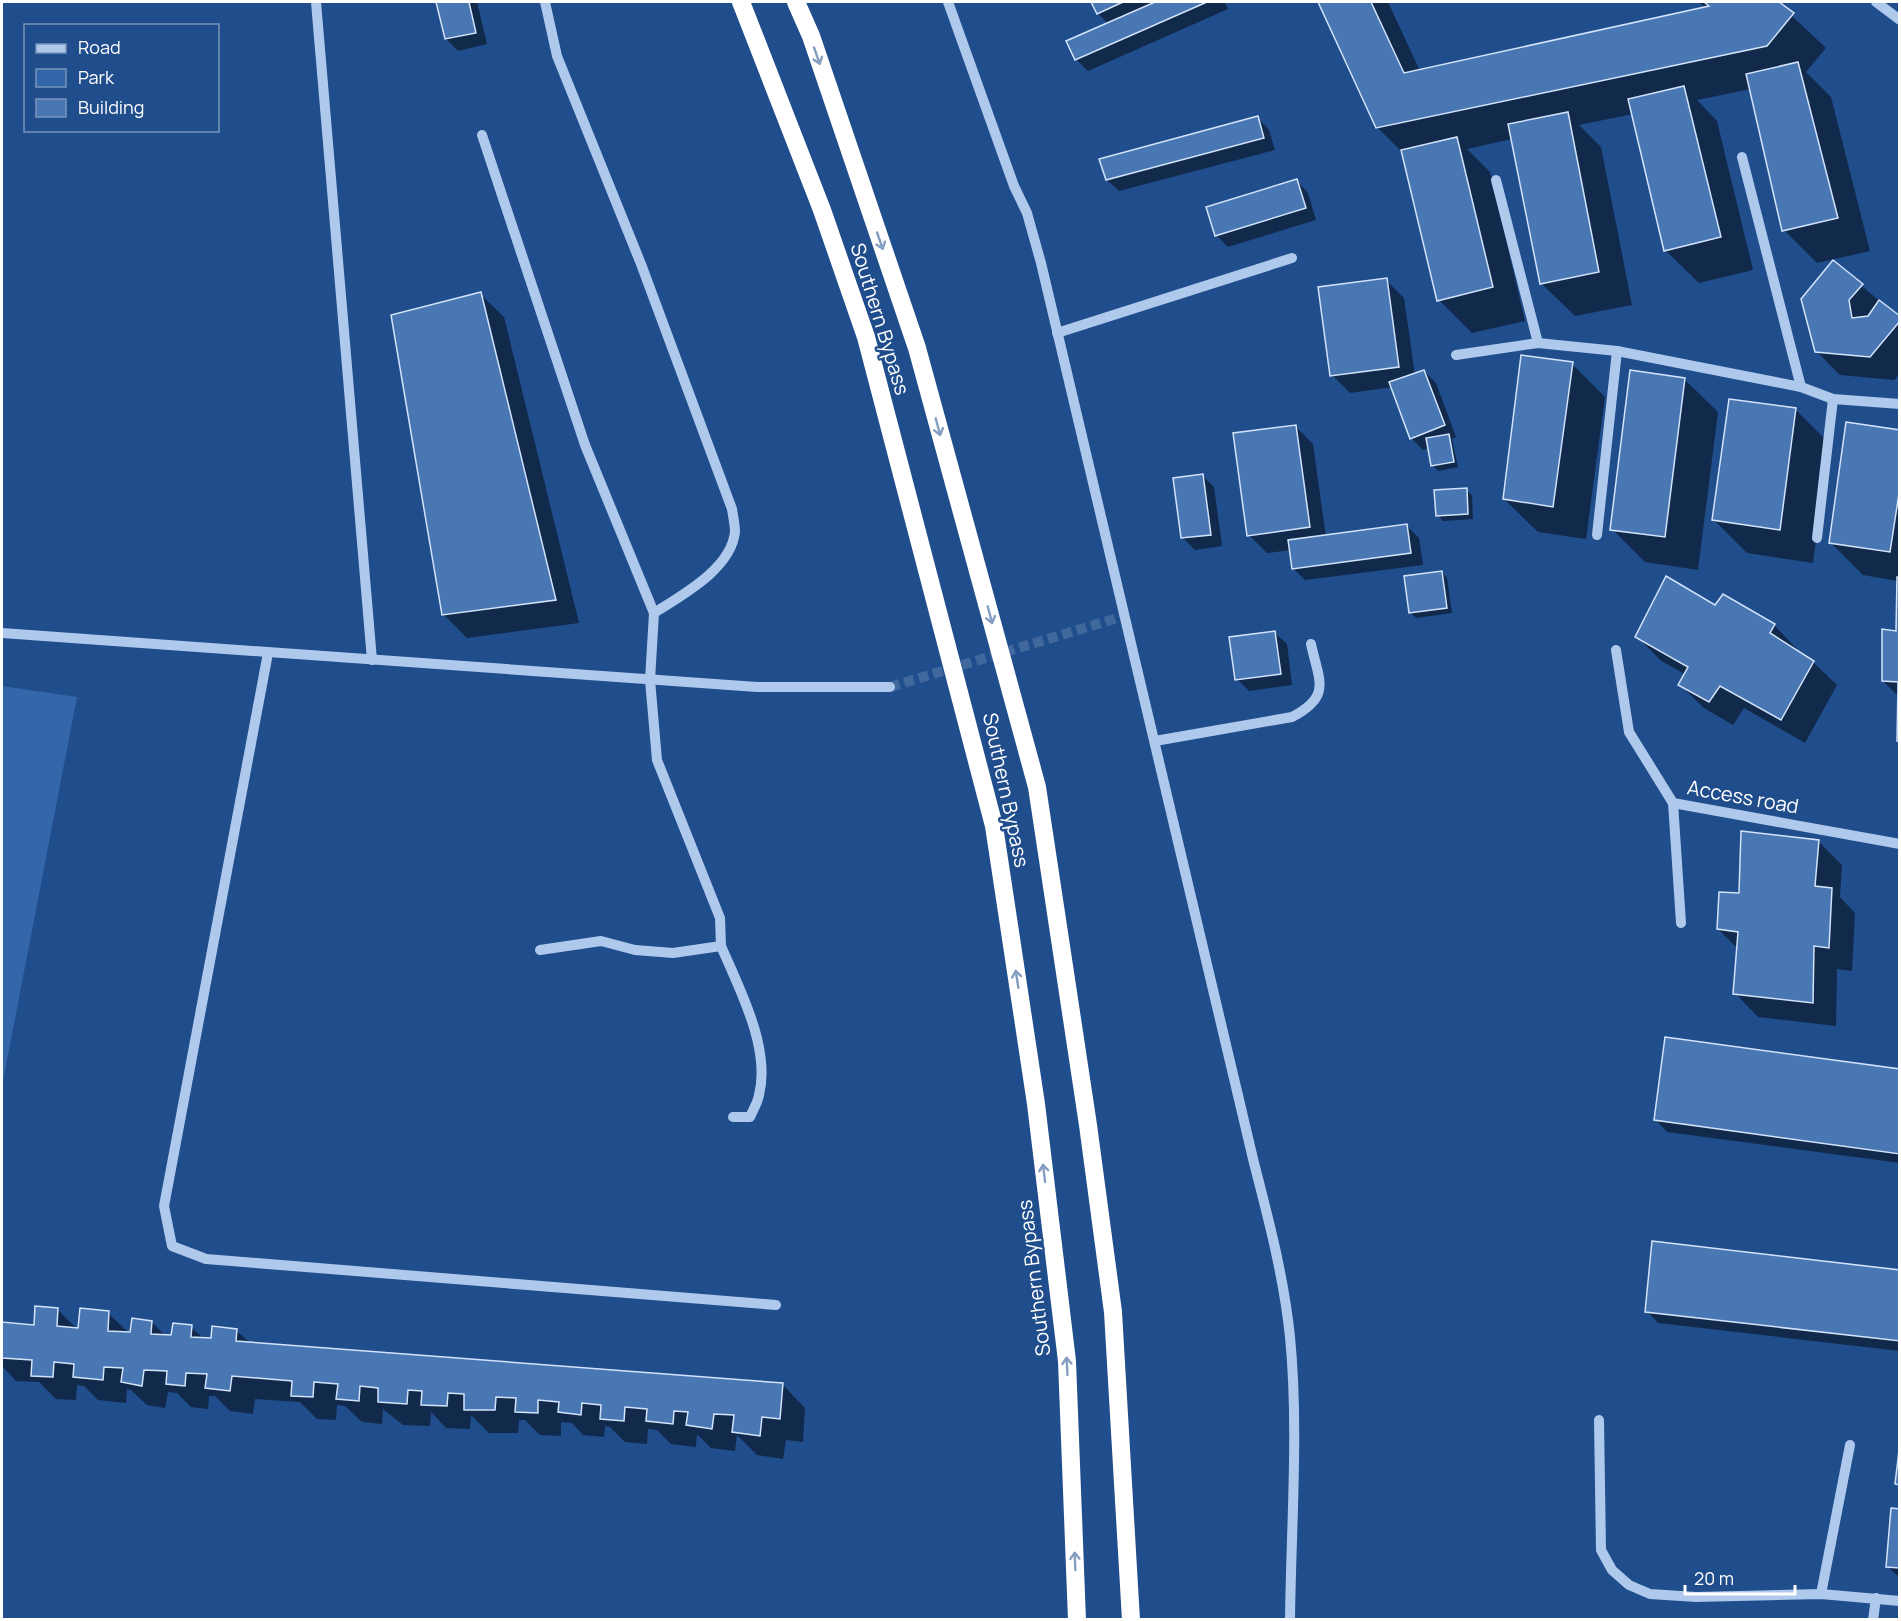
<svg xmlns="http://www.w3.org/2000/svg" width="1901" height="1621" font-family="Manrope,sans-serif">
  <rect width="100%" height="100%" fill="#204d8c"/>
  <polygon fill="#3467aa" points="2,686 77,697 2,1086"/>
  <g fill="#0007">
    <polygon points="438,2 477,2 487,44 458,51 446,39"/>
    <polygon points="1092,2 1225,2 1228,9 1088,71 1076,59 1108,24 1098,13"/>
    <polygon points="1320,2 1388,2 1420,71 1706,8 1698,2 1777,2 1826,48 1806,72 1831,97 1870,251 1817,263 1784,230 1751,89 1697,100 1717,121 1753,270 1699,283 1665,250 1633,114 1579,125 1601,147 1632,305 1575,316 1541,283 1512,139 1467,149 1490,172 1525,321 1472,333 1439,300 1404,154 1377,127"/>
    <polygon points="1258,118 1269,130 1275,150 1119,191 1107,180"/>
    <polygon points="1297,181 1308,193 1316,220 1228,247 1216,235"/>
    <polygon points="1833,262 1900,318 1900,374 1894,380 1840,375 1816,351"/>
    <polygon points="1386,280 1404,298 1415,375 1424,371 1436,383 1456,437 1452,439 1458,467 1438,471 1433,465 1429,448 1423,450 1411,438 1393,387 1350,393 1332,375"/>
    <polygon points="480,294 504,317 579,623 467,638 443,614"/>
    <polygon points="1572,364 1605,397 1586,539 1538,532 1504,499"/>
    <polygon points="1684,379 1718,412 1698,570 1645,562 1612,529"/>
    <polygon points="1796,410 1829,443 1813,563 1747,553 1714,520"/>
    <polygon points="1295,426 1313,444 1326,537 1407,526 1419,538 1423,565 1305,580 1293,568 1291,550 1267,553 1249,535"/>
    <polygon points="1900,432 1900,742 1899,697 1883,681 1898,632 1898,581 1863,575 1830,542"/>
    <polygon points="1202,475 1214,487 1222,546 1195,550 1183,538"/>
    <polygon points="1466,490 1472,495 1473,519 1443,521 1438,515"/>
    <polygon points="1442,572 1447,578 1452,613 1416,618 1410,612"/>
    <polygon points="1774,625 1797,649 1796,651 1813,662 1837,685 1805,743 1744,708 1733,725 1704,708 1680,685 1686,675 1660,660 1637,636"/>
    <polygon points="1275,633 1287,644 1292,685 1249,691 1237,679"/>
    <polygon points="1819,842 1842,865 1840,897 1855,913 1852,971 1837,969 1836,1026 1758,1017 1735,993 1738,949 1718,929 1740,895"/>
    <polygon points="1900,1070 1900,1163 1667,1132 1656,1120"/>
    <polygon points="1900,1271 1900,1351 1658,1323 1647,1311"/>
    <polygon points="57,1309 79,1331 108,1313 131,1335 152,1322 166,1337 172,1337 191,1327 204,1339 212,1340 236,1330 250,1343 782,1384 805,1408 803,1442 786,1440 783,1459 757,1455 737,1435 735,1451 711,1448 697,1434 696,1447 671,1444 657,1430 648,1429 647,1444 625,1442 610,1427 605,1426 604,1437 583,1435 572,1423 561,1422 561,1436 540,1435 525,1420 519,1420 518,1433 489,1433 471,1415 470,1429 446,1428 431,1412 430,1426 403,1425 383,1409 382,1424 362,1422 345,1406 337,1405 336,1420 317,1419 300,1402 255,1399 253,1414 230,1411 215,1396 209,1396 208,1409 191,1407 177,1393 168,1392 165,1408 147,1405 131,1390 127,1389 126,1403 98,1400 84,1386 77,1385 76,1400 56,1399 39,1382 16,1381 2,1366 2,1324 36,1327"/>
    <polygon points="1900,1511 1900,1578 1887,1566"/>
  </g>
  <g fill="#4977b4" stroke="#d3e3f9" stroke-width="1.5">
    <polygon points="436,2 469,2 476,33 445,39"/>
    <polygon points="1091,2 1123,2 1097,14"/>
    <polygon points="1155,2 1207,2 1075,60 1066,41"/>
    <polygon points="1318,2 1371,2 1404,73 1709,6 1704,2 1779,2 1794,13 1767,46 1376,128"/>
    <polygon points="1798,62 1838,218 1782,231 1746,74"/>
    <polygon points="1684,86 1721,237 1664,251 1628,99"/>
    <polygon points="1568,112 1599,272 1540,284 1508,124"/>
    <polygon points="1258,116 1264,138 1106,180 1099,159"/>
    <polygon points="1457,137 1493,287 1437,301 1401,150"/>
    <polygon points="1297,179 1306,208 1215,236 1206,207"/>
    <polygon points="1833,260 1863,284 1849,300 1852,318 1868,316 1879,300 1900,316 1900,321 1870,357 1815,352 1801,299"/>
    <polygon points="1387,278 1399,367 1330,376 1318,287"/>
    <polygon points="481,292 556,600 442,615 391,315"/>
    <polygon points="1521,355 1573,362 1553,507 1503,499"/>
    <polygon points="1424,370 1445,425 1410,439 1389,382"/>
    <polygon points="1630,370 1685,378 1665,537 1610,530"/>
    <polygon points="1729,399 1796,408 1780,530 1712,520"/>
    <polygon points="1846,422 1900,430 1900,487 1890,552 1829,543"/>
    <polygon points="1296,425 1310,527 1247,536 1233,433"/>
    <polygon points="1449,434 1454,462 1431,466 1426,438"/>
    <polygon points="1203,474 1211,535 1181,538 1173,478"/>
    <polygon points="1467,488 1468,514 1436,516 1434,490"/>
    <polygon points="1407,524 1411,553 1292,569 1288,540"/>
    <polygon points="1442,571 1447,608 1409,613 1404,576"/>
    <polygon points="1666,576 1715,605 1723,594 1775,624 1770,633 1814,661 1781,720 1720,686 1709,702 1678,685 1688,667 1635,637"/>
    <polygon points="1897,577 1900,577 1900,742 1897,741 1898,682 1882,681 1882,629 1896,631"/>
    <polygon points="1275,631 1281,674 1235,680 1229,637"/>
    <polygon points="1741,831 1819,840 1815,886 1832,888 1829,948 1814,946 1813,1003 1733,994 1738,932 1717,929 1719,892 1739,893"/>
    <polygon points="1665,1037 1900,1069 1900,1154 1654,1120"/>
    <polygon points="1652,1241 1900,1270 1900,1341 1645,1312"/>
    <polygon points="35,1306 58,1308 57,1326 78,1328 80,1308 109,1311 108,1331 130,1332 132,1318 152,1321 151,1334 171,1335 173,1323 192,1325 191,1337 211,1338 212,1326 237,1329 236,1341 783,1383 780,1419 762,1417 760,1436 732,1432 734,1415 714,1414 712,1429 686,1425 688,1412 674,1411 673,1424 646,1421 647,1409 625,1407 624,1421 600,1419 601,1405 582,1403 581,1415 558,1412 559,1402 538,1400 538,1413 515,1412 516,1398 496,1397 495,1410 464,1410 464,1394 448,1393 447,1406 421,1405 422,1391 408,1390 407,1404 378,1402 378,1388 360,1386 359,1401 336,1399 338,1384 314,1382 313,1397 291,1396 292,1381 232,1376 230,1391 205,1388 207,1374 186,1373 185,1386 166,1384 167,1371 144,1370 142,1386 121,1382 123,1368 104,1367 103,1380 73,1377 74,1364 54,1362 53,1377 31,1376 32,1360 2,1358 2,1322 34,1325"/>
    <polygon points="1900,1442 1900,1485 1895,1484"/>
    <polygon points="1891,1508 1900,1509 1900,1568 1886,1567"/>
  </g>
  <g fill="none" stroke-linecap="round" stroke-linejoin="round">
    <polyline stroke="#41689d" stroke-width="10" stroke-dasharray="10 5" stroke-linecap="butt" points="890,687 1124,616"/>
    <g stroke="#aec9ec" stroke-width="10">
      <polyline points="316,2 372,660"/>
      <path d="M545 2 557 56 641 264 732 509C733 516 735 525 735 532 731 569 682 595 654 613"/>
      <path d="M948 2 1014 186 1027 213 1041 263 1254 1163C1269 1221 1284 1278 1290 1337 1299 1428 1291 1528 1290 1620"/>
      <polyline points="1876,2 1900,20"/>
      <polyline points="482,135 585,445 654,613 650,680 657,760 720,918 721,946 673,953 635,950 601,941 540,950"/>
      <polyline points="1742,157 1801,387"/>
      <polyline points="1496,180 1538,343"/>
      <polyline points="1057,333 1292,258"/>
      <polyline points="1456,355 1538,343 1617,351 1801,387 1833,399 1900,404"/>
      <polyline points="1597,535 1617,351"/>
      <polyline points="1817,538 1833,399"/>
      <polyline points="2,633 757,687 890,687"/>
      <polyline points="1616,650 1629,732 1673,803 1900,844"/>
      <polyline points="268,653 164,1206 172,1246 206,1259 776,1305"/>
      <path d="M1155 741 1292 717C1332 696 1319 681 1311 644"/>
      <polyline points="1673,803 1681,923"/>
      <path d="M721 946C739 988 771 1048 759 1095 758 1102 753 1110 750 1117H733"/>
      <polyline points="1599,1420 1601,1550 1612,1570 1629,1585 1650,1594 1696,1597 1821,1594 1900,1601"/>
      <polyline points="1821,1594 1850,1445"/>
      <polyline points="1873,1620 1876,1598"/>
    </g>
    <g stroke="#fff" stroke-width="18">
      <polyline points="741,2 822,210 866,337 994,826 1036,1104 1067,1361 1077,1620"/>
      <polyline points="796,2 811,36 917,348 1037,787 1088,1125 1113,1312 1131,1620"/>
    </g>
  </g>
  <defs><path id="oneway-shaft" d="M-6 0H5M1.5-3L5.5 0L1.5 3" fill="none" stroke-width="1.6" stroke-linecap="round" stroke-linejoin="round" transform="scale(1.5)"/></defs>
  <g stroke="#849dc0">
    <use href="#oneway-shaft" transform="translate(817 56) rotate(71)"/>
    <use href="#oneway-shaft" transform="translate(880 241) rotate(71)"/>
    <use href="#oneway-shaft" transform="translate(938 427) rotate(75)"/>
    <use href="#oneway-shaft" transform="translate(990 615) rotate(75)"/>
    <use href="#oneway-shaft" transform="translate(1017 979) rotate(-99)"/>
    <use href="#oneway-shaft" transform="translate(1044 1173) rotate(-97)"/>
    <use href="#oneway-shaft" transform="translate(1067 1366) rotate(-93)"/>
    <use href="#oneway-shaft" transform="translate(1075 1561) rotate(-92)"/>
  </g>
  <g text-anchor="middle" stroke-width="4.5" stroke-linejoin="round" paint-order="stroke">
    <g font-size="20" fill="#fff" stroke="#204d8c">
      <text transform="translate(880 319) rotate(73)" y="7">Southern Bypass</text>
      <text transform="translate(1006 790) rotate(78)" y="7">Southern Bypass</text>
      <text transform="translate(1743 797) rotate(10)" y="7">Access road</text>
      <text transform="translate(1034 1278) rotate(-97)" y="7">Southern Bypass</text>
    </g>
  </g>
  <rect width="1901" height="1621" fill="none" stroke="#ffffff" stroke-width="6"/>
  <rect x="24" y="24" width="195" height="108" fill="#204d8c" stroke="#7994ba" stroke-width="1.5"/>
  <rect x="36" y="44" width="30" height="9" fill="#aec9ec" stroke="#7994ba" stroke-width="1.5"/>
  <text x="78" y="54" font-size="18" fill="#ffffff">Road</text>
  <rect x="36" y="69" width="30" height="18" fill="#3467aa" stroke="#7994ba" stroke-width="1.5"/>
  <text x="78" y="84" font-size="18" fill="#ffffff">Park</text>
  <rect x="36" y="99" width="30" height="18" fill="#4977b4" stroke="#7994ba" stroke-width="1.5"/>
  <text x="78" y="114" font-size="18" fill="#ffffff">Building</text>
  <path d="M1685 1585v9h110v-9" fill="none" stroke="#ffffff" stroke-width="3"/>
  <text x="1694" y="1585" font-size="18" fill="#ffffff" stroke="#204d8c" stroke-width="4.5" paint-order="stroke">20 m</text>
</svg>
